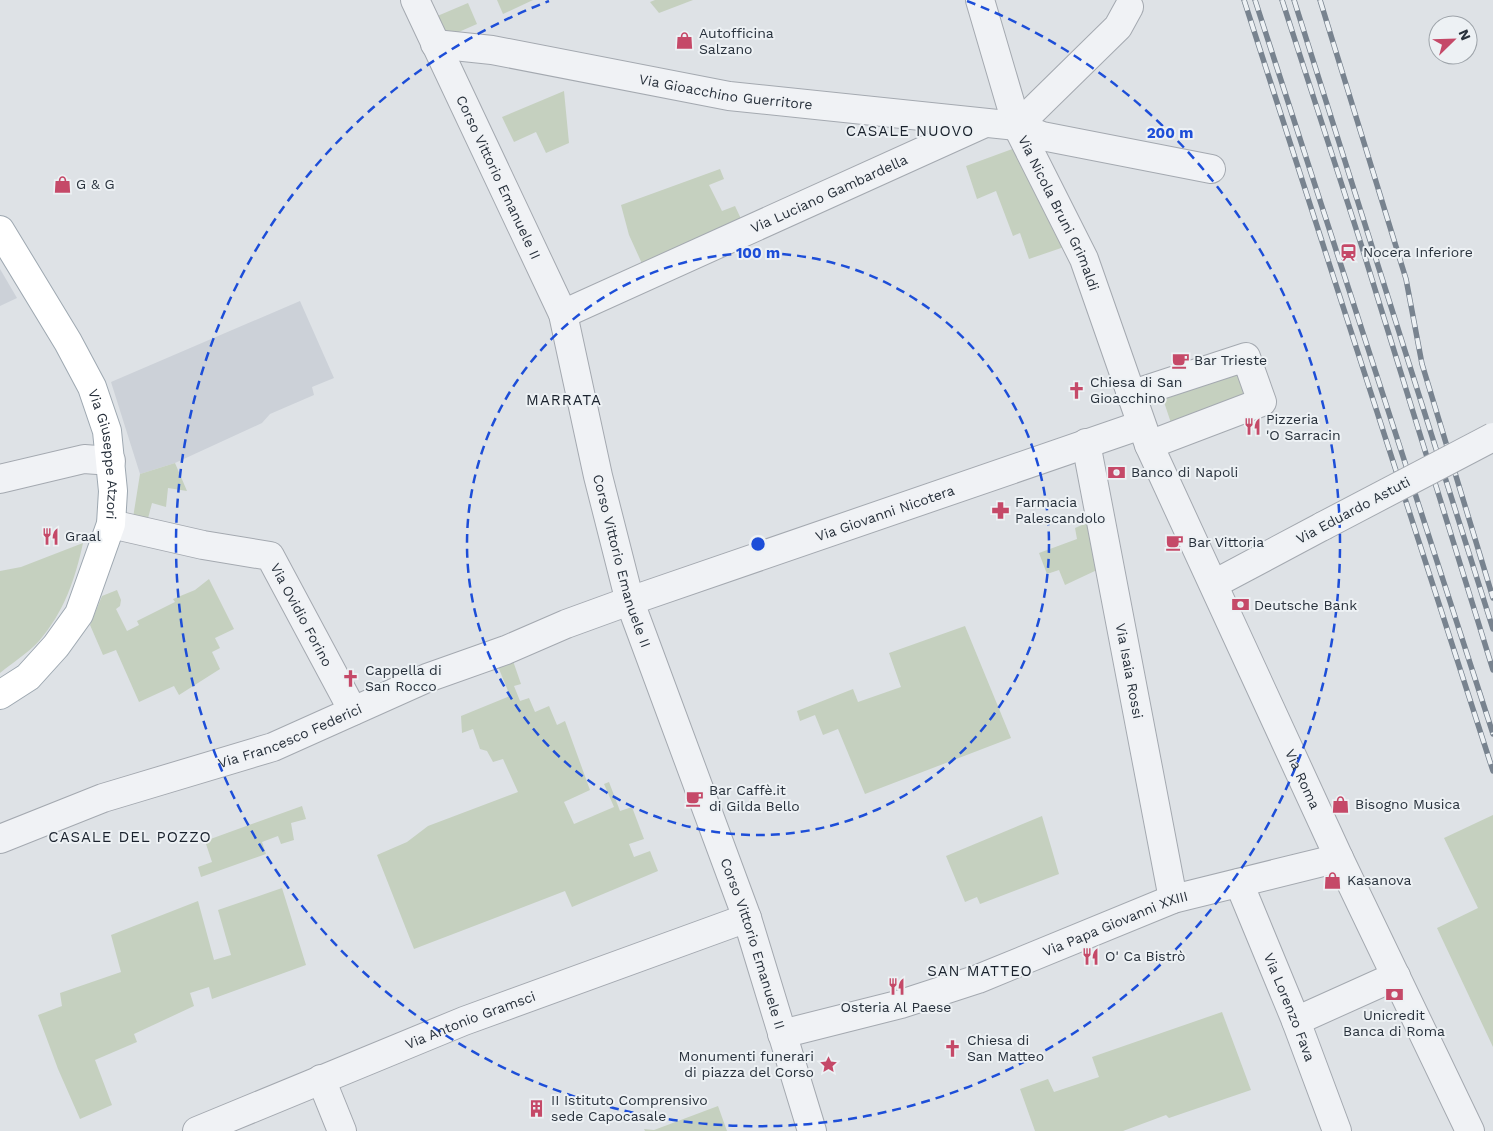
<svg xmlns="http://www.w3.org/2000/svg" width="1493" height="1131" font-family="'Work Sans',sans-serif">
  <rect width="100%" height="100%" fill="#dee2e6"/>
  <g fill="#ccd1d8">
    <polygon points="0,269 17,298 0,306"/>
    <polygon points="300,301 334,378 312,387 314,395 270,414 262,423 175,463 140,474 111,382"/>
  </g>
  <g fill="#c5d0bf">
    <polygon points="497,0 533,0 503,14"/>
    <polygon points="655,0 693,0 659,13 650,2"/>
    <polygon points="468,3 477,24 445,38 435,17"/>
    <polygon points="564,91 569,143 546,153 536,132 514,142 502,117"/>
    <polygon points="1015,148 1064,247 1029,259 1020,233 1013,236 996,191 977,199 966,166"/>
    <polygon points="720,169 724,179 709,185 722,211 735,206 742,221 644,268 629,235 621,205"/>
    <polygon points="1241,370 1252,400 1172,426 1162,396"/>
    <polygon points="175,463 187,491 168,488 166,507 152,503 146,526 132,524 140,474"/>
    <polygon points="1089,522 1097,570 1065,585 1059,570 1047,574 1039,553 1077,539 1075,528"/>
    <path d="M83 543C75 580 64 612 39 641 28 653 12 663 0 673V571L21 567Z"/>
    <polygon points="209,579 234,629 215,638 220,648 212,652 220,669 179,695 174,686 139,702 116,650 103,655 90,625 102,596 117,590 121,600 120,606 116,609 127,631 139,625 137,621 175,602 173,599 195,590"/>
    <polygon points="965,626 1011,738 865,794 838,729 823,735 815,715 800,721 797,711 853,689 858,702 901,687 889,653"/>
    <polygon points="512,658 521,684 514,686 520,701 529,698 535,712 549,706 557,725 565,721 590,790 564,802 574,824 614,807 604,784 609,782 620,811 632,807 644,839 629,844 634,857 650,851 658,871 572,907 565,891 414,949 377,855 407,842 428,826 518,792 503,759 493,762 487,751 480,749 473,729 462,733 461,716 510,696 497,664"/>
    <polygon points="302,806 306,819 291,823 294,840 281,844 278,836 262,842 266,854 201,877 198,867 212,862 205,841"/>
    <polygon points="1493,815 1493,1047 1437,928 1478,908 1444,838"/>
    <polygon points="1042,816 1059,874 980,904 977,897 965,902 946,856"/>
    <polygon points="282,888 306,965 212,999 209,987 190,993 194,1006 134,1034 137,1042 95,1060 112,1105 80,1119 58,1069 38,1015 62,1006 60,993 121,972 111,935 198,901 214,960 231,955 218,910"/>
    <polygon points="1222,1012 1251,1090 1169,1118 1166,1115 1123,1131 1035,1131 1020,1089 1048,1079 1054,1092 1099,1077 1092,1057"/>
    <polygon points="718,1106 727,1131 645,1131 644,1129 654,1130"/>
  </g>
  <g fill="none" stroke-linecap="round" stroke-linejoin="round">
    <defs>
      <g id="minor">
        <path id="s1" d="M415 0 563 314 598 476 630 602 747 918 812 1131"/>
        <path id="s2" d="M980 0 1017 126 1084 259 1149 445 1339 858 1470 1131"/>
        <path id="s3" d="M435 44 492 50 729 96 1017 126 1042 136 1211 169"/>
        <polyline points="1017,126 1118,27 1129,7"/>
        <path id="s4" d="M563 314 985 123"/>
        <polyline points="1130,395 1246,357 1262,402 1149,445"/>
        <path id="s5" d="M1086 443 1173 899"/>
        <polyline points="0,479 84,459 111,461"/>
        <path id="s6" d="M111 524 203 545 270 556 353 711"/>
        <polyline points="1214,584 1323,526"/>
        <path id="s7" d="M0 839 103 798 273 747 427 678 506 650 566 624 621 604 1141 425"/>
        <path id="s8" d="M1239 883 1296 1021 1337 1131"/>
        <polyline points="1296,1021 1396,976"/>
        <path id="s9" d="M782 1034 901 1004 978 979 1173 899 1339 858"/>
        <polyline points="321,1079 342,1131"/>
        <path id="s10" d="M197 1131 464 1021 747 918"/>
      </g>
      <g id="major">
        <path id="s11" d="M0 230 68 342 92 387 107 431 113 491 111 524 79 614 56 646 28 677 0 695"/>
      </g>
    </defs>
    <use href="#minor" stroke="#a4a9b0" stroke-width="30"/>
    <use href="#major" stroke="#9ea8b1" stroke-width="30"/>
    <use href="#minor" stroke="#f0f2f5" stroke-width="28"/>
    <use href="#major" stroke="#fff" stroke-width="28"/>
    <defs>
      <g id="rail">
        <polyline points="1244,0 1493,771"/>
        <polyline points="1255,0 1493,734"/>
        <polyline points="1282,0 1361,244 1493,670"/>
        <polyline points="1294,0 1493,629"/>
        <polyline points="1320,0 1406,279 1422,364 1493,598"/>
      </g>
    </defs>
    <use href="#rail" stroke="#78838f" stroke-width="5.5"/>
    <use href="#rail" stroke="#edf1f4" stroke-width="4" stroke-dasharray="11" stroke-linecap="butt"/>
    <defs>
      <polyline id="minor-bridge" points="1323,526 1493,437"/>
    </defs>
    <use href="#minor-bridge" stroke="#a4a9b0" stroke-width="30" stroke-linecap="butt"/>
    <use href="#minor-bridge" stroke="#f0f2f5" stroke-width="28"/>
  </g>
  <g fill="none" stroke="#1d4ed8" stroke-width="2.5" stroke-dasharray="9 6">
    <circle cx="758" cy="544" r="291"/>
    <path d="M967 1A582 582 0 1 1 549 1"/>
  </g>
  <defs>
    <symbol id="shop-bare" viewBox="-9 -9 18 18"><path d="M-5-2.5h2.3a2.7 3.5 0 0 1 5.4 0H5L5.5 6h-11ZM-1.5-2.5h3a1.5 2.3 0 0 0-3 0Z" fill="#c54968" stroke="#edf1f4" stroke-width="2.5" paint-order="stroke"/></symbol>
    <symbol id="station-bare" viewBox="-9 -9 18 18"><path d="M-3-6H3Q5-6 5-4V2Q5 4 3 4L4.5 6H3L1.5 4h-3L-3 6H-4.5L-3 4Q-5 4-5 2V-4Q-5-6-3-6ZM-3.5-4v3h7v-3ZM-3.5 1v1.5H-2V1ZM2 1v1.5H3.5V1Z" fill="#c54968" stroke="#edf1f4" stroke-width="2.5" paint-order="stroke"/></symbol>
    <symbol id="cafe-bare" viewBox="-9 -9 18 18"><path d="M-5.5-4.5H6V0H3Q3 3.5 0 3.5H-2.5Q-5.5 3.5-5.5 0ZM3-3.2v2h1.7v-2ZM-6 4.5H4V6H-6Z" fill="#c54968" stroke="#edf1f4" stroke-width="2.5" paint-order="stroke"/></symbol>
    <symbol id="church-bare" viewBox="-9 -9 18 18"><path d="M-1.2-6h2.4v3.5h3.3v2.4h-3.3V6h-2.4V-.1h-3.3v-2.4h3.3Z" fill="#c54968" stroke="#edf1f4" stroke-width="2.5" paint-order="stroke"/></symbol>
    <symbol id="restaurant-bare" viewBox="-9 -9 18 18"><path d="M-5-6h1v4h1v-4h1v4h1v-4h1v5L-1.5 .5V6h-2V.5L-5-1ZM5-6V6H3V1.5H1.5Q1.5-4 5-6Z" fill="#c54968" stroke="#edf1f4" stroke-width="2.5" paint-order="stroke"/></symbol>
    <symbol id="bank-bare" viewBox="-9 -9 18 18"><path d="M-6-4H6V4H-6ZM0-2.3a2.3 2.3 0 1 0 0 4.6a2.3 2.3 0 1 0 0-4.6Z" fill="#c54968" stroke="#edf1f4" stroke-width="2.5" paint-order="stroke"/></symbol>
    <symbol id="pharmacy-bare" viewBox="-9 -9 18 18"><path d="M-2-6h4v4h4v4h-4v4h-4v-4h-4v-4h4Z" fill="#c54968" stroke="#edf1f4" stroke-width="2.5" paint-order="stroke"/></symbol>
    <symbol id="sight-bare" viewBox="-9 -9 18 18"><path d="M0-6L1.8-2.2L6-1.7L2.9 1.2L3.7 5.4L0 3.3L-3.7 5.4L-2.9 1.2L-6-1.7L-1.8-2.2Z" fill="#c54968" stroke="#edf1f4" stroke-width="2.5" paint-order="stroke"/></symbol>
    <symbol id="building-bare" viewBox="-9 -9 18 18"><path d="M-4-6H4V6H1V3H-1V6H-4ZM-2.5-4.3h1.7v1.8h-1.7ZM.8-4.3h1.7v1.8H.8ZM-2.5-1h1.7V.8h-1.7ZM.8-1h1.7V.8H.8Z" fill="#c54968" stroke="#edf1f4" stroke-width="2.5" paint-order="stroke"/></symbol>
  </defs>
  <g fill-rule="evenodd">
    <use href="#shop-bare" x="672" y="28" width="25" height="25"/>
    <use href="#shop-bare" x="50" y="172" width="25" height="25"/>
    <use href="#station-bare" x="1336" y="240" width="25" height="25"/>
    <use href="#cafe-bare" x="1168" y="348" width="25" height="25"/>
    <use href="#church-bare" x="1064" y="378" width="25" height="25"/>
    <use href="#restaurant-bare" x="1240" y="414" width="25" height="25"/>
    <use href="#bank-bare" x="1104" y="460" width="25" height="25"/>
    <use href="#pharmacy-bare" x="988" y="498" width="25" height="25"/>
    <use href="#restaurant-bare" x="38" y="524" width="25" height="25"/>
    <use href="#cafe-bare" x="1162" y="530" width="25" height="25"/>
    <use href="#bank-bare" x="1228" y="592" width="25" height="25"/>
    <use href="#church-bare" x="338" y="666" width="25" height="25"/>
    <use href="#cafe-bare" x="682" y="786" width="25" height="25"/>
    <use href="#shop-bare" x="1328" y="792" width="25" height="25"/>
    <use href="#shop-bare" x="1320" y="868" width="25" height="25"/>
    <use href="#restaurant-bare" x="1078" y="944" width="25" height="25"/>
    <use href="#restaurant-bare" x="884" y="974" width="25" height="25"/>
    <use href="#bank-bare" x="1382" y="982" width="25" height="25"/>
    <use href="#church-bare" x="940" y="1036" width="25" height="25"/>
    <use href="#sight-bare" x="816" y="1052" width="25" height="25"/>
    <use href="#building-bare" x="524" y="1096" width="25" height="25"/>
  </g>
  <g text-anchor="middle" stroke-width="4" stroke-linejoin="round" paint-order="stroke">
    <g font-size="14" fill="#28313c" stroke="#edf1f4" text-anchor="start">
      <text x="699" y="38">Autofficina<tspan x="699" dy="16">Salzano</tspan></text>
      <text x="76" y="189">G &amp; G</text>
      <text x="1363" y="257">Nocera Inferiore</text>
      <text x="1194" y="365">Bar Trieste</text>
      <text x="1090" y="387">Chiesa di San<tspan x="1090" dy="16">Gioacchino</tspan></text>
      <text x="1266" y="424">Pizzeria<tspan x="1266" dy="16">'O Sarracin</tspan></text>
      <text x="1131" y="477">Banco di Napoli</text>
      <text x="1015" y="507">Farmacia<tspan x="1015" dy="16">Palescandolo</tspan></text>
      <text x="65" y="541">Graal</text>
      <text x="1188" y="547">Bar Vittoria</text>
      <text x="1254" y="610">Deutsche Bank</text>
      <text x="365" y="675">Cappella di<tspan x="365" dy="16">San Rocco</tspan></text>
      <text x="709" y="795">Bar Caffè.it<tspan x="709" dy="16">di Gilda Bello</tspan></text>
      <text x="1355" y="809">Bisogno Musica</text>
      <text x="1347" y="885">Kasanova</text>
      <text x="1105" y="961">O' Ca Bistrò</text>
      <text x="896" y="1012" text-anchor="middle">Osteria Al Paese</text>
      <text x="1394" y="1020" text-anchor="middle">Unicredit<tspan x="1394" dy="16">Banca di Roma</tspan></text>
      <text x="967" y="1045">Chiesa di<tspan x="967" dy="16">San Matteo</tspan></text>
      <text x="814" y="1061" text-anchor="end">Monumenti funerari<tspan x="814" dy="16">di piazza del Corso</tspan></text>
      <text x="551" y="1105">II Istituto Comprensivo<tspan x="551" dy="16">sede Capocasale</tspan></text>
    </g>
    <g font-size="14" fill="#28313c" stroke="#edf1f4">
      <text dy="5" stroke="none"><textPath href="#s3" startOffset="295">Via Gioacchino Guerritore</textPath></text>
      <text dy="5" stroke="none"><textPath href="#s1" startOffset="196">Corso Vittorio Emanuele II</textPath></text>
      <text dy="5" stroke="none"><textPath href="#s4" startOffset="292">Via Luciano Gambardella</textPath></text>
      <text dy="5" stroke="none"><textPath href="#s2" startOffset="228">Via Nicola Bruni Grimaldi</textPath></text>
      <text dy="5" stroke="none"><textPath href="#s11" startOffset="251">Via Giuseppe Atzori</textPath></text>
      <text transform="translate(1353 510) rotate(-28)" y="5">Via Eduardo Astuti</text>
      <text dy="5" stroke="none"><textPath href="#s7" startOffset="944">Via Giovanni Nicotera</textPath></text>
      <text dy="5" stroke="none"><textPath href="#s1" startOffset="601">Corso Vittorio Emanuele II</textPath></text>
      <text dy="5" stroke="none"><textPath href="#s6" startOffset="229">Via Ovidio Forino</textPath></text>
      <text dy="5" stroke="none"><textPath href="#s5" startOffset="232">Via Isaia Rossi</textPath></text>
      <text dy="5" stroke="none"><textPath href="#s7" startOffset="308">Via Francesco Federici</textPath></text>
      <text dy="5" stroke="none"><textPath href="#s2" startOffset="845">Via Roma</textPath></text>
      <text dy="5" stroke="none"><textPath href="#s9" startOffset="352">Via Papa Giovanni XXIII</textPath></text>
      <text dy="5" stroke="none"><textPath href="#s1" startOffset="1006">Corso Vittorio Emanuele II</textPath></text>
      <text dy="5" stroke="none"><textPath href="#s8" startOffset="134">Via Lorenzo Fava</textPath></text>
      <text dy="5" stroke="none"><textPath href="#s10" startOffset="295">Via Antonio Gramsci</textPath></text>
    </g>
    <g font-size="15" letter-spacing="1" fill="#1a222d" stroke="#edf1f4">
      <text x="910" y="136">CASALE NUOVO</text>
      <text x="564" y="405">MARRATA</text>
      <text x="130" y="842">CASALE DEL POZZO</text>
      <text x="980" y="976">SAN MATTEO</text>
    </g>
  </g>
  <circle cx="758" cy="544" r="8" fill="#1d4ed8" stroke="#edf1f4" stroke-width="2.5"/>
  <g font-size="15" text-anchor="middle" font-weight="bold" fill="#1d4ed8" stroke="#edf1f4" stroke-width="4" stroke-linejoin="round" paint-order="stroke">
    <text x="1170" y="138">200 m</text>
    <text x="758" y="258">100 m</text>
  </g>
  <g transform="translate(1453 40) rotate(67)"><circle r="24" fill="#edf1f4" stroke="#9ea4aa"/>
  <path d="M0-4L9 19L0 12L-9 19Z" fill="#c54968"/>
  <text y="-8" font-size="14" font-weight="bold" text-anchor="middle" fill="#28313c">N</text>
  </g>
</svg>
